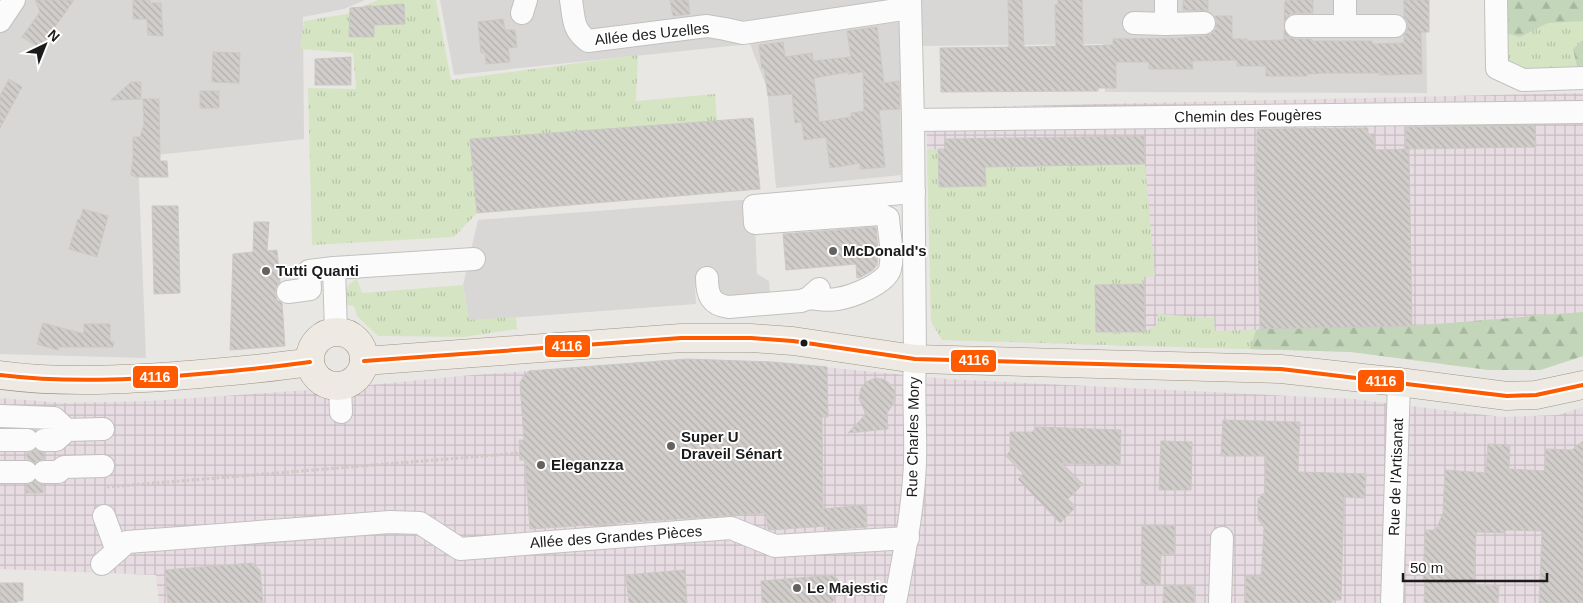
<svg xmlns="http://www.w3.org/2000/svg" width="1583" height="603" font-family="Arial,sans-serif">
  <defs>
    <pattern id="industrial-grid" width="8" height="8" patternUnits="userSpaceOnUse" patternTransform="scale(1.25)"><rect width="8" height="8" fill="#e7dce2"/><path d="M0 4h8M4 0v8" fill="none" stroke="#c6bcc1"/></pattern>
    <pattern id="grass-tufts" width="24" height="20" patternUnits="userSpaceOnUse" patternTransform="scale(1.25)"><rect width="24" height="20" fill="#d5e5c3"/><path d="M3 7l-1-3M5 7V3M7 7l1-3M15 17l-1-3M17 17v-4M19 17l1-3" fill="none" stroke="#b6c4a7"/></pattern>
    <pattern id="forest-firs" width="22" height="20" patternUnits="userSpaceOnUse" patternTransform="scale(1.25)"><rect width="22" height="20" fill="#c3d6b9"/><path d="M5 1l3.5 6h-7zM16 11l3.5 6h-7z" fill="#a7b79e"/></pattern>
    <pattern id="building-back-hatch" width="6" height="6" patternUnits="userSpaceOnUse" patternTransform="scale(1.25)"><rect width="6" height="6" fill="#d0cdca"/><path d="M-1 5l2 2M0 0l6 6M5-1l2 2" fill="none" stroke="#b2afad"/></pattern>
  </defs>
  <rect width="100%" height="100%" fill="#e9e7e3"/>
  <g fill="#d8d7d5">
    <polygon points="0,0 365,0 344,9 303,17 304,139 138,157 146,358 0,354"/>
    <polygon points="440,0 1426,0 1427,93 1105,92 1103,44 918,46 900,48 901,175 776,188 767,88 750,44 454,75"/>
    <polygon points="754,199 757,274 769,281 770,297 720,298 718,286 695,288 696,304 469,321 463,285 478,220"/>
  </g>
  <g fill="url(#industrial-grid)">
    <polygon points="1583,93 1583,356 1540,370 1489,370 1352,352 942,340 931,321 926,108"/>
    <polygon points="687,359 773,362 947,379 1353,399 1502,417 1558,415 1583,407 1583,603 159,603 156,575 0,569 0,398 65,403 149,401 339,388 461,376"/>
  </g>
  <g fill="url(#grass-tufts)">
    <polygon points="378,0 436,0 451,80 638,55 636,101 715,94 717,121 470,139 477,213 454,237 312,245 308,88 356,89 353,53 300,49 304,21 346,14"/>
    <polygon points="1501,0 1583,0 1583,74 1522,76 1503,54"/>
    <path d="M938 149 940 187 985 186V166L999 167 1145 164 1155 276 1143 277 1144 284 1095 285 1096 332C1109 332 1152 336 1158 322 1158 322 1158 315 1158 314L1214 318 1215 331 1256 330 1260 329 1412 326 1583 312V356L1540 370H1489L1352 352 942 340 931 321 927 150Z"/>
    <path d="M357 279 362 293 463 285 469 320 516 317 517 329 464 337 378 336 357 316 354 306 347 305C345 291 344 286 357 279Z"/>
  </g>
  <g fill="url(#forest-firs)">
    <polygon points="1501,0 1583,0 1583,21 1548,23 1520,37 1502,32"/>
    <polygon points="1583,40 1583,74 1579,74 1573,49"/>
    <polygon points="1583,312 1583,356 1540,370 1489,370 1352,352 1250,349 1256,330 1260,329 1412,326"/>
  </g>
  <g fill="url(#building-back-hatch)" stroke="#ccc9c5" fill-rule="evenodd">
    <polygon points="35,0 74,0 40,48 22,37 40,12"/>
    <polygon points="133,0 150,0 150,3 161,3 163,36 148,35 147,19 133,19"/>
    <polygon points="670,0 688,0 690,14 673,16"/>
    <polygon points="1008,0 1022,0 1024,47 1056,46 1055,5 1058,4 1058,0 1082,0 1083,46 1113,45 1113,39 1184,38 1184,37 1205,36 1211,34 1216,29 1217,22 1215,16 1232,16 1232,39 1247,39 1247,41 1284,40 1284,30 1290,38 1296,39 1312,39 1312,41 1372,41 1372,44 1404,43 1404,35 1407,32 1408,26 1407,20 1404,17 1404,0 1429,0 1429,32 1421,32 1422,74 1380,75 1380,73 1326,73 1307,74 1307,76 1266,76 1266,66 1237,66 1237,60 1192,61 1193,69 1149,69 1149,62 1116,62 1116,88 1098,88 1098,91 941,92 940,48 1009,47"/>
    <polygon points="1183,0 1208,0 1208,11 1183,10"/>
    <polygon points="1290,0 1313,0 1313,13 1296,13 1290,14 1284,21 1285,1 1290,1"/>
    <polygon points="404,4 405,24 374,25 374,37 349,37 350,8"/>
    <polygon points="503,19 505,30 515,30 517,47 508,48 510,62 486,64 485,53 481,53 478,22"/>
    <path d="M877 27 884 83 899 81 900 109 879 110 885 167 860 169V163L830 168 826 137 804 140 802 122 795 123 792 94 768 96 764 68 762 69 759 45 783 42 785 57 812 53 813 61 851 57 847 31ZM848 72V74L863 72 864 111 851 113V117L819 122 814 78Z"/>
    <polygon points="213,52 240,53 239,83 212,82"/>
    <polygon points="351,57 351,85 315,85 315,59"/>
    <polygon points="9,79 22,87 0,128 0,96"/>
    <polygon points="131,82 141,82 141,99 111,100"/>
    <rect x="200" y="91" width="19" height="17"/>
    <polygon points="143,99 159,99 160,161 167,161 168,177 137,177 131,175 133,157 133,137 140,137 144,125"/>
    <polygon points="753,118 760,189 477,213 470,139"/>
    <polygon points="1535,126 1536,147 1406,149 1406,127"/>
    <polygon points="1368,128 1368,134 1374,134 1374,150 1409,149 1412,326 1260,329 1256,153 1257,153 1257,129"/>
    <polygon points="1144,136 1145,164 985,167 986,186 939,187 938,149 945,149 945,139"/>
    <polygon points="152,206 178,206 180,293 154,294"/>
    <polygon points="83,209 108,216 97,257 69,249 78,219 80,220"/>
    <polygon points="254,222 269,222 267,251 277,250 280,282 276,287 275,293 277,300 282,303 285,346 230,350 233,254 253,252"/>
    <polygon points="876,227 878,251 877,265 873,270 861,277 857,278 856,264 786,270 783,234"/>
    <polygon points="1144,284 1145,332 1096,332 1095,285"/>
    <polygon points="43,323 84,334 84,324 110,324 110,341 114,342 113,347 59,347 58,350 37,344"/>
    <polygon points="687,359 773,362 827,367 828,417 822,417 823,509 866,505 867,527 827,530 827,526 770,530 768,529 766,513 530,529 525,460 520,460 519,440 524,440 520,383 523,377 529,371"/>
    <polygon points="876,378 882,379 888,382 895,392 893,404 887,413 888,429 848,433 866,414 859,399 861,388 866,382"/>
    <polygon points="1223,420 1300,422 1298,472 1366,474 1365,498 1344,497 1341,600 1332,600 1332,603 1245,603 1246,576 1261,577 1264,528 1258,519 1258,499 1265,492 1266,456 1221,456"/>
    <polygon points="1037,427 1121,430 1120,465 1062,463 1083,484 1068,499 1076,507 1060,523 1018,479 1023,474 1006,456 1010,451 1010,432 1032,432"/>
    <polygon points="1161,441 1192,442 1191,490 1159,490"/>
    <polygon points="1583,441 1583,603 1539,603 1542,531 1506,530 1505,533 1476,532 1474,585 1499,586 1498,603 1424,603 1425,582 1423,582 1425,530 1436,530 1443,513 1445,470 1486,473 1488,444 1510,445 1509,469 1545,471 1546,449 1572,450"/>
    <polygon points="36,450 44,453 44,459 35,463 27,459 27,453"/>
    <polygon points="35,481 43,485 43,493 26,493 26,485"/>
    <polygon points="1142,525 1175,526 1174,554 1161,554 1160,585 1141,585"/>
    <polygon points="252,563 260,570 263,603 168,603 165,570"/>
    <polygon points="685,570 687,603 629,603 626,575"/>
    <polygon points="834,575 839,581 840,588 832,603 762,603 761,581"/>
    <polygon points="0,583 23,583 23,601 17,601 17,603 0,603"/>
    <polygon points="1164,585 1194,587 1194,603 1163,603"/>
  </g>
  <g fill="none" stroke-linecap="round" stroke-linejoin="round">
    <defs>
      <g id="minor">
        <path d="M571 0C574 18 572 29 588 41L707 26 725 29 743 33 910 8"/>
        <polyline points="1166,0 1166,24"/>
        <polyline points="1496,0 1497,68 1523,80 1583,78"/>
        <polyline points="522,13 526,0"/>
        <polyline points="0,21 14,0"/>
        <polyline points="1134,23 1166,24 1204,23"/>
        <polyline points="1345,25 1345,0"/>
        <polyline points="1296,26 1395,26"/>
        <polyline points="913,120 1583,112"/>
        <path d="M707 278C707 295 711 305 729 307L801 301 809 298 819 289"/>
        <polyline points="288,292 310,289 309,271 334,268"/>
        <path d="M809 298C818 299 828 301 837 299 851 297 886 284 890 269 894 254 889 234 888 218L880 214 755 223 754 206 914 192"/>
        <polyline points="336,332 334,268 474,259"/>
        <polyline points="340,387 341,412"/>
        <polyline points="0,416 54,418 67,430"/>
        <polyline points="0,440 27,440"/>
        <polyline points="44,440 56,440 67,430 103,429"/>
        <polyline points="0,472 26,472"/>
        <polyline points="44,472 58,472 64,467 103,466"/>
        <polyline points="104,516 117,551"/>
        <polyline points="102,564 127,542 390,522 420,523 460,549 731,528 775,546 908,538"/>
        <path d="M895 603C904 556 913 510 915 463 916 428 913 393 915 359L913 120 910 0"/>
        <polyline points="1220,603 1222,538"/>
        <polyline points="1392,603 1399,382"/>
      </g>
      <g id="major">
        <circle cx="337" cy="359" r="27"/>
        <polyline points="364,361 681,338 751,338 793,341 915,359 1281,369 1399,382 1507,396 1536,395 1583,385"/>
        <path d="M0 375C59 383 117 380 176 376 221 372 266 369 310 362"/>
      </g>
    </defs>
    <use href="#minor" stroke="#c2c1bf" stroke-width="24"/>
    <use href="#major" stroke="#9d9582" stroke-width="29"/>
    <polyline stroke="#d4c7c4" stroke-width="3" stroke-dasharray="2.5 2.5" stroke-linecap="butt" points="107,487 520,453"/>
    <use href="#minor" stroke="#fcfbfb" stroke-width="22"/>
    <use href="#major" stroke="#eeeae3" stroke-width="28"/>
    <defs>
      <g id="bus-1">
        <polyline points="364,361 681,338 751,338 793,341 915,359 1281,369 1507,396 1536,395 1583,385"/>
        <path d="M0 375C67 383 133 380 199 374 236 371 273 367 310 362"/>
      </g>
    </defs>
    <use href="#bus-1" stroke="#fff" stroke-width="8"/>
    <use href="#bus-1" stroke="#ff5a00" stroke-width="4"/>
  </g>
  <g fill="#636261" stroke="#fff" stroke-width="2">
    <circle cx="833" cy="251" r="5"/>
    <circle cx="266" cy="271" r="5"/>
    <circle cx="671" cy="446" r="5"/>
    <circle cx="541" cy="465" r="5"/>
    <circle cx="797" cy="588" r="5"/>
  </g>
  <circle fill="#1b1b1b" stroke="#fff" stroke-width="2" cx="804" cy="343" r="4.5"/>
  <g text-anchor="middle" stroke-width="4" stroke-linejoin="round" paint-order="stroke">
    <g font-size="15" fill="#1b1b1b" stroke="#fff">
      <text transform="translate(652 34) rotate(-6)" y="5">Allée des Uzelles</text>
      <text transform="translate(1248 116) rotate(-1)" y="5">Chemin des Fougères</text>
      <text transform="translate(913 437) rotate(-89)" y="5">Rue Charles Mory</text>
      <text transform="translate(1396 477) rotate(-88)" y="5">Rue de l'Artisanat</text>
      <text transform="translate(616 537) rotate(-4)" y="5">Allée des Grandes Pièces</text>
    </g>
    <g font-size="15" font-weight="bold" fill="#1b1b1b" stroke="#fff" text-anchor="start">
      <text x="843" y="256">McDonald's</text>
      <text x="276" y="276">Tutti Quanti</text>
      <text x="681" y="442">Super U<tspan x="681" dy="17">Draveil Sénart</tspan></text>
      <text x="551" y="470">Eleganzza</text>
      <text x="807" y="593">Le Majestic</text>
    </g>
  </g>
  <g stroke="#fff" stroke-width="2">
    <rect x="544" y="334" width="47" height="24" rx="5" fill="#ff5a00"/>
    <rect x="950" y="349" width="47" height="24" rx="5" fill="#ff5a00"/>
    <rect x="132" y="365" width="47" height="24" rx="5" fill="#ff5a00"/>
    <rect x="1357" y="369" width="48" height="24" rx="5" fill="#ff5a00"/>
  </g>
  <g font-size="14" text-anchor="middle" font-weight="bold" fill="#fff">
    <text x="567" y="351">4116</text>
    <text x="974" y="365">4116</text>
    <text x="155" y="382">4116</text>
    <text x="1381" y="386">4116</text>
  </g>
  <g transform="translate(45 45) rotate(43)" stroke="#ffffff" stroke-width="4" paint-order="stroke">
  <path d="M0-4L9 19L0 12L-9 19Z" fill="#1b1b1b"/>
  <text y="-8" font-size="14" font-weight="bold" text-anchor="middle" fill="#1b1b1b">N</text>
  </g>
  <path d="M1403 573v8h144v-8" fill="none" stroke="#1b1b1b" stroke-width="2.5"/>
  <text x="1410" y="573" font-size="15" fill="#1b1b1b" stroke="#ffffff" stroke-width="4" paint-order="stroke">50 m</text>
</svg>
